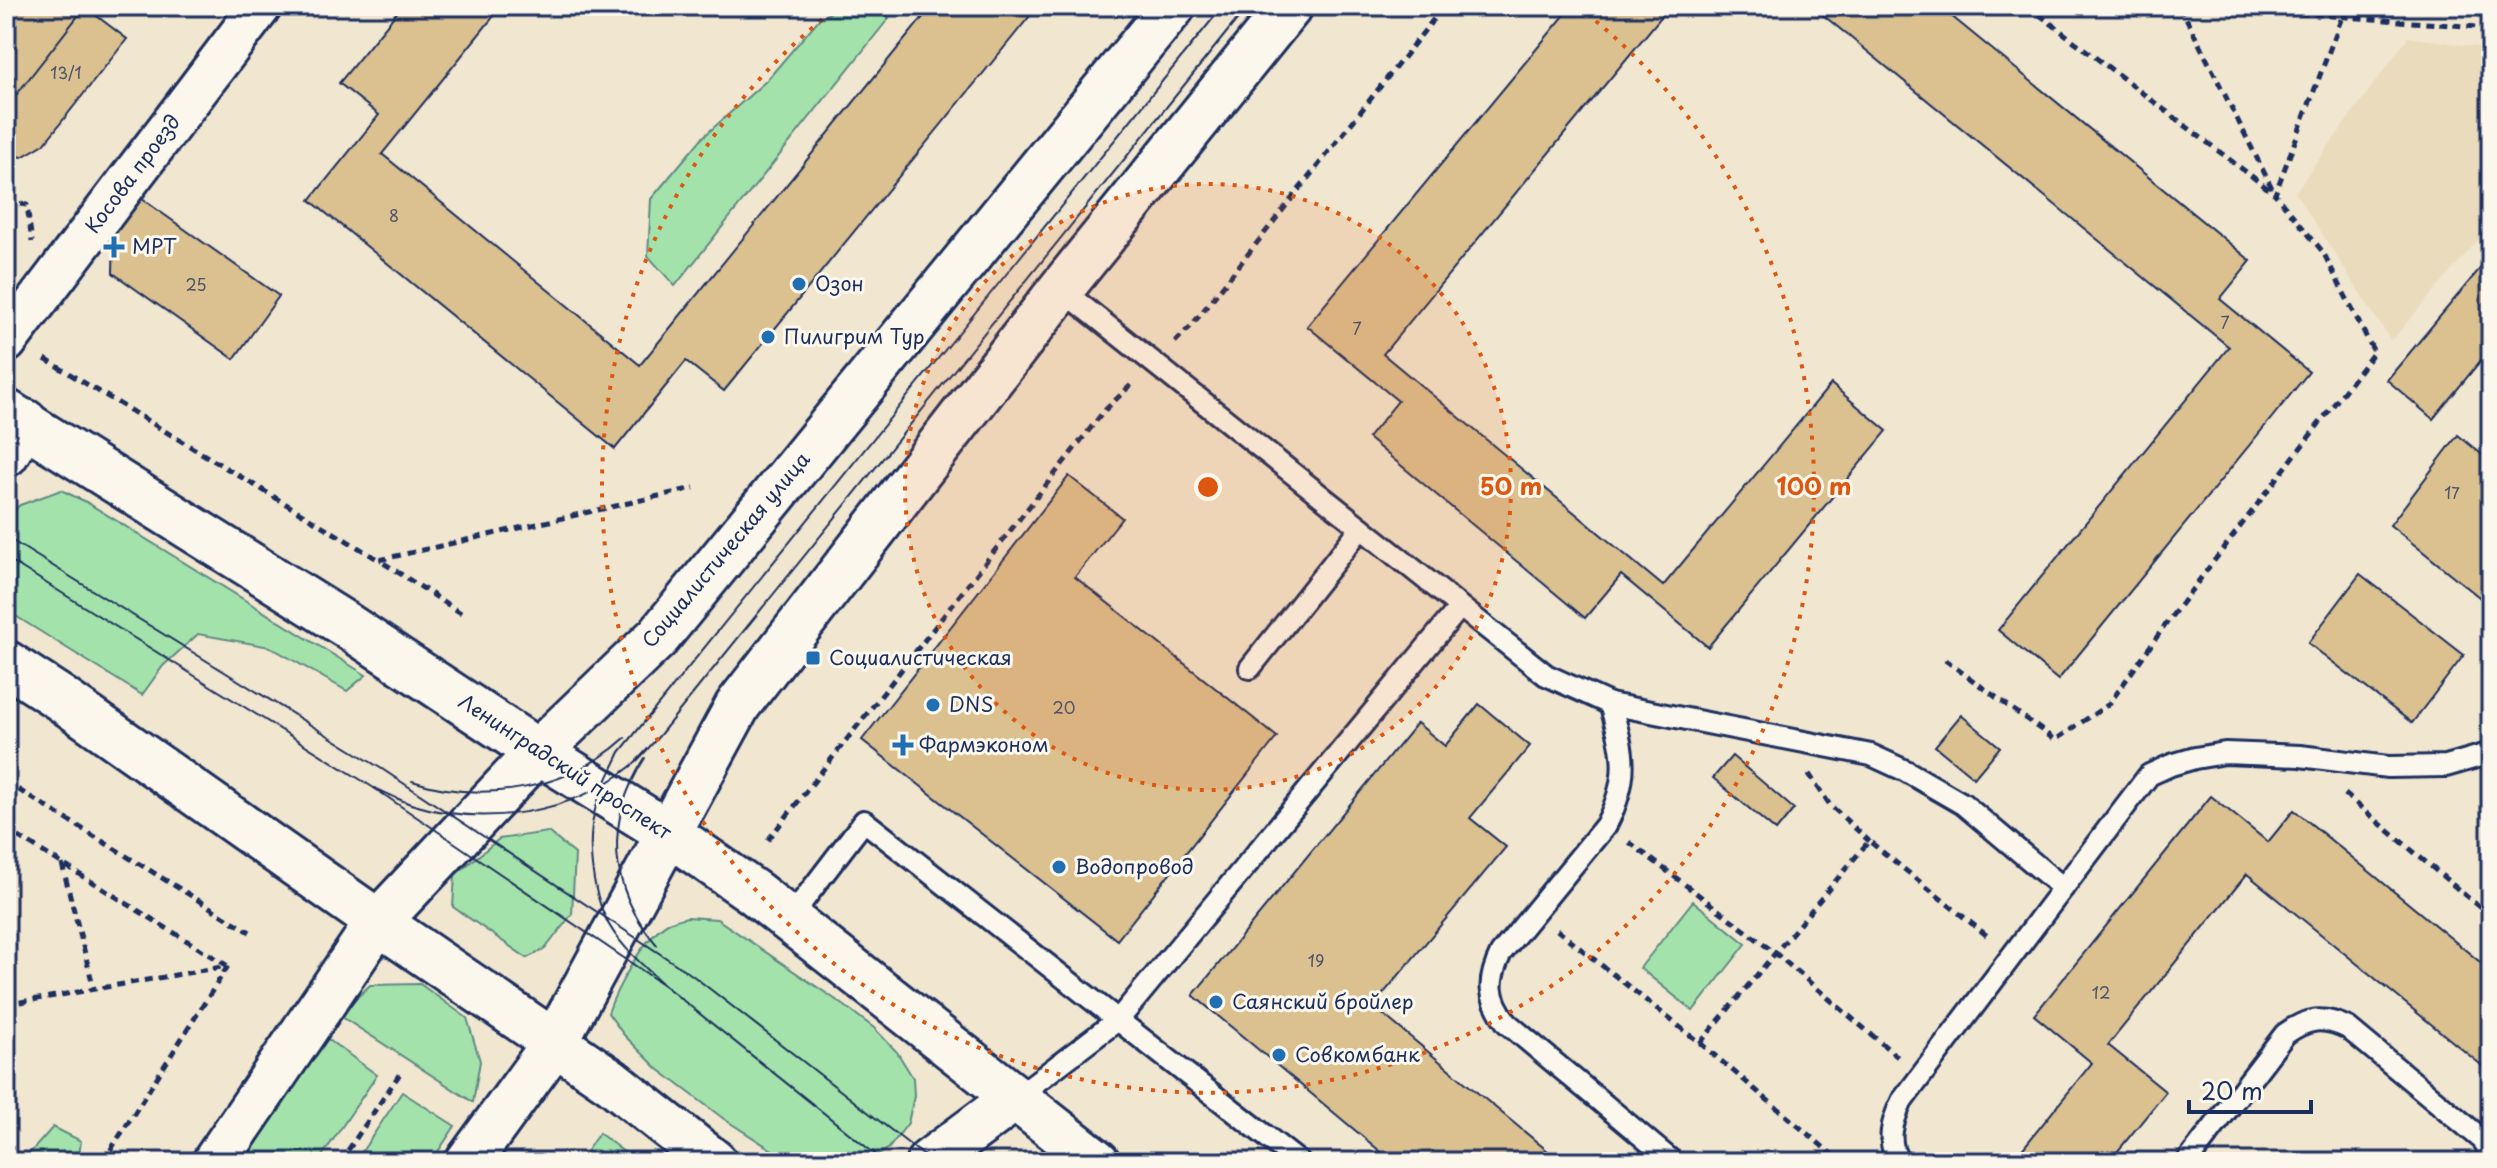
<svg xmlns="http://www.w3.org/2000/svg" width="2497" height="1168" font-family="'Playpen Sans',sans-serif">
  <rect width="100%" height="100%" fill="#f1e6d0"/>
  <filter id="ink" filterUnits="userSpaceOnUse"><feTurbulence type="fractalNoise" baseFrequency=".0125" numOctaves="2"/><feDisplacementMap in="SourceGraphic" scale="16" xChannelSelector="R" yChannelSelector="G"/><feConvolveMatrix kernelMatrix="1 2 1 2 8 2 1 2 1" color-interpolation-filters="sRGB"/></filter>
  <g filter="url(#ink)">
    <polygon fill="#eadbbd" points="2408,37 2491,49 2491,245 2481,237 2391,341 2295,192"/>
    <g fill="#a3e3ab" stroke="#5f8984" stroke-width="2">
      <polygon points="841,6 880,6 889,18 675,286 648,256 651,199 702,138 767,80 819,19"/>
      <polygon points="61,490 86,502 366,675 347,691 270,647 198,634 163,666 142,695 6,610 6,517 20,505"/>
      <polygon points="548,832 575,854 572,914 545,949 527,958 453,907 455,875 499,839"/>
      <polygon points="1693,901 1746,944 1693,1011 1640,968"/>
      <path d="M687 917 717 919 845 1006 874 1028 897 1052 913 1078 914 1096 908 1123 889 1148 868 1162H791L724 1119 658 1069 624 1035 608 1013C616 989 645 935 668 923 674 920 681 919 687 917Z"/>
      <polygon points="420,984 467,1018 480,1061 473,1102 339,1015 370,985"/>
      <polygon points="322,1035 377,1075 318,1162 235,1162"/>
      <polygon points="402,1092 455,1126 431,1162 355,1162"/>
      <polygon points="53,1127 81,1141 78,1162 22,1162"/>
      <polygon points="599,1133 633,1159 635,1162 579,1162"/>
    </g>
    <g fill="#dbc090" stroke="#1b2f5e" stroke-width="2">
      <polygon points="6,6 88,6 6,108"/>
      <polygon points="402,6 502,6 382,154 640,365 932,6 1038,6 724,391 686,361 615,449 310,200 379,115 339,83"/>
      <polygon points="1572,6 1670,6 1383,354 1663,586 1831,384 1887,431 1708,647 1621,575 1585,618 1368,438 1398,401 1307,326"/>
      <polygon points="1812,6 1939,6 2251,261 2220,299 2309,372 2058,680 1998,630 2229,347"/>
      <polygon points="85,7 127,39 44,144 22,157 6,153 6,108"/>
      <polygon points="135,194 279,296 234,359 113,273 114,225"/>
      <polygon points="2487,260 2491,263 2491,348 2433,419 2387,380"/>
      <polygon points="2458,435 2491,462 2491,602 2489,605 2390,525"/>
      <polygon points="1069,476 1122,518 1075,577 1277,737 1117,940 862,740"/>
      <polygon points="2360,574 2464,655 2412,723 2308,643"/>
      <polygon points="1479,704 1530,746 1470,818 1506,847 1373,1006 1561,1162 1393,1162 1193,995 1417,723 1445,746"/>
      <polygon points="1961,715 2000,747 1974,778 1935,746"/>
      <polygon points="1732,756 1794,809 1776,831 1713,778"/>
      <polygon points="2211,796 2268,842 2294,810 2491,971 2491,1073 2247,874 2108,1045 2166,1092 2109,1162 2012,1162 2092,1063 2034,1015"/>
    </g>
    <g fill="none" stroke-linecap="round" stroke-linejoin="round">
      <defs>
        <g id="lane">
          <polyline points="1061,289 1546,675 1610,704 1871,755 1906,771 1963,804 2063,888 2149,775 2171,765 2195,758 2225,753 2300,756 2388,767 2446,766 2491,753"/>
          <polyline points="1250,668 1361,528"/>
          <path d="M1610 704C1625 753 1630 778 1606 825L1501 953C1487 982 1488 997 1507 1023L1673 1162"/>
          <polyline points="789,919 864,821 1299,1162"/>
          <polyline points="1015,1098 1119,1019 1460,607"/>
          <path d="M1899 1162C1886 1142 1892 1121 1902 1101L2063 888"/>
          <path d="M2187 1162 2285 1034C2307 1018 2323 1016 2348 1028L2483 1140 2491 1153"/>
        </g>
        <polyline id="street" points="6,342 261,6"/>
        <g id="secondary">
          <polyline points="6,412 346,625 538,752 667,832 755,893 1097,1162"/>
          <polyline points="6,454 25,422"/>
          <polyline points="6,663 60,698 378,922 611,1081 714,1162"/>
          <polyline points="215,1162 378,922 538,752 658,637 1173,6"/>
          <polyline points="468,1162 554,1044 738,705 1061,289 1290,6"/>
          <polyline points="929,1162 1015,1098"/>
        </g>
      </defs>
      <use href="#lane" stroke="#1b2f5e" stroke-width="26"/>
      <use href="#street" stroke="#1b2f5e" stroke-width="46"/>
      <use href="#secondary" stroke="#1b2f5e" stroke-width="50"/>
      <g stroke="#1b2f5e" stroke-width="5" stroke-dasharray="8 6" stroke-linecap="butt">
        <polyline points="2028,6 2275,194"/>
        <polyline points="2180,6 2273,190"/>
        <polyline points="2202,6 2491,28"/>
        <polyline points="2486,6 2491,19"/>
        <polyline points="6,202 27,205 32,242"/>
        <polyline points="1175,342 1192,325 1444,6"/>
        <polyline points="45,359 379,560"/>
        <polyline points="461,613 379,560 694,488"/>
        <polyline points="1945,660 2055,740 2109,704 2171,617 2374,352 2323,252 2275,194 2342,17 2339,6"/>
        <polyline points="1809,774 1830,805 1869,841"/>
        <polyline points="6,782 250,932"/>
        <polyline points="2345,794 2491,917"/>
        <polyline points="6,829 228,966"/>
        <polyline points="768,840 1104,411 1133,383"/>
        <polyline points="1629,842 1775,953 1899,1058"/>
        <polyline points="62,864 94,989"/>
        <polyline points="1557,930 1700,1043 1841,1162"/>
        <polyline points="6,1001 15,1003 227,966"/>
        <polyline points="1700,1043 1869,841 1990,938"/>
        <polyline points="103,1162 228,966"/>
        <polyline points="340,1162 401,1072"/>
      </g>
      <use href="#lane" stroke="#fbf7ec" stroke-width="20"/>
      <use href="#street" stroke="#fbf7ec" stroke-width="40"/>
      <use href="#secondary" stroke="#fbf7ec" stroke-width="44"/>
      <g stroke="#1b2f5e" stroke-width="2">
        <polyline points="6,537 382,769 692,975 932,1162"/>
        <polyline points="6,558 374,788 665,986 885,1162"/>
        <path d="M645 758C604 822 608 888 657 945"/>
        <path d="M412 781C484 804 568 790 625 738"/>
        <path d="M374 788C387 793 400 801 414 805 485 827 571 814 630 767 641 758 650 746 659 736L1248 6"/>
        <path d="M665 986C644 966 617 944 605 917 592 887 587 846 594 814 599 792 611 772 620 752L1223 6"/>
      </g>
    </g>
  </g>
  <circle cx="1208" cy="487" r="303" fill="#de5710" fill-opacity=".12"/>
  <g fill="none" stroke="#de5710" stroke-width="4" stroke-dasharray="4 8">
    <circle cx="1208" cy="487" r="303"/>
    <path d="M1577 6A606 606 0 1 1 839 6"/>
  </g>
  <g fill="#1f6fb2" stroke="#fbf7ec" stroke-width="3">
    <path d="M110 235h8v8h8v8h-8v8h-8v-8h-8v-8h8z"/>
    <circle cx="799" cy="284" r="8"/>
    <circle cx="768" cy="337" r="8"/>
    <rect x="805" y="650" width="16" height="16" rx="4"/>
    <circle cx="933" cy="705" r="8"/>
    <path d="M899 733h8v8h8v8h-8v8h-8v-8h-8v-8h8z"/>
    <circle cx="1059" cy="867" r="8"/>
    <circle cx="1216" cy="1002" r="8"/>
    <circle cx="1279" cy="1055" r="8"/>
  </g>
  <g text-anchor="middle" stroke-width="6" stroke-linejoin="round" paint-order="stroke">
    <g font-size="16" fill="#4b536a">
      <text x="66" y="79">13/1</text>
      <text x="394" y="222">8</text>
      <text x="196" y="291">25</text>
      <text x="2225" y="329">7</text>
      <text x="1357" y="335">7</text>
      <text x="2452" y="499">17</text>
      <text x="1064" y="714">20</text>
      <text x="1316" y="967">19</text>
      <text x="2101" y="999">12</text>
    </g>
    <g font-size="20" fill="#1b2f5e" stroke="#fbf7ec">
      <text transform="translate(133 174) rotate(-53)" y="7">Косова проезд</text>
      <text transform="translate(726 550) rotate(-50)" y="7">Социалистическая улица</text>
      <text transform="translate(565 767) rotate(33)" y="7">Ленинградский проспект</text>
    </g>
    <g font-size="20" fill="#1b2f5e" stroke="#fbf7ec" text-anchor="start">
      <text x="132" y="254">МРТ</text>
      <text x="815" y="291">Озон</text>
      <text x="784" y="344">Пилигрим Тур</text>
      <text x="829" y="665">Социалистическая</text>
      <text x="949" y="712">DNS</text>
      <text x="919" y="752">Фармэконом</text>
      <text x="1075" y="874">Водопровод</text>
      <text x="1232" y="1009">Саянский бройлер</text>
      <text x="1295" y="1062">Совкомбанк</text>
    </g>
  </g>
  <circle cx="1208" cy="487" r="12" fill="#de5710" stroke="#fbf7ec" stroke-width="4"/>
  <g font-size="24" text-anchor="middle" font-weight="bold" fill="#de5710" stroke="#fbf7ec" stroke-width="6" stroke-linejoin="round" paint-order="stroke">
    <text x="1511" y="495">50 m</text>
    <text x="1814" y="495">100 m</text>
  </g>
  <rect width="2497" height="1168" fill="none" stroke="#fbf7ec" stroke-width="32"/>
  <rect x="16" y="16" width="2465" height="1136" fill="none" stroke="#1b2f5e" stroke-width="3" filter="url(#ink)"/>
  <path d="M2189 1100v12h122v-12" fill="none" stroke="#1b2f5e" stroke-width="4"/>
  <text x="2201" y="1100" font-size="24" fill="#1b2f5e" stroke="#fbf7ec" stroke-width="6" paint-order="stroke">20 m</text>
</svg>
